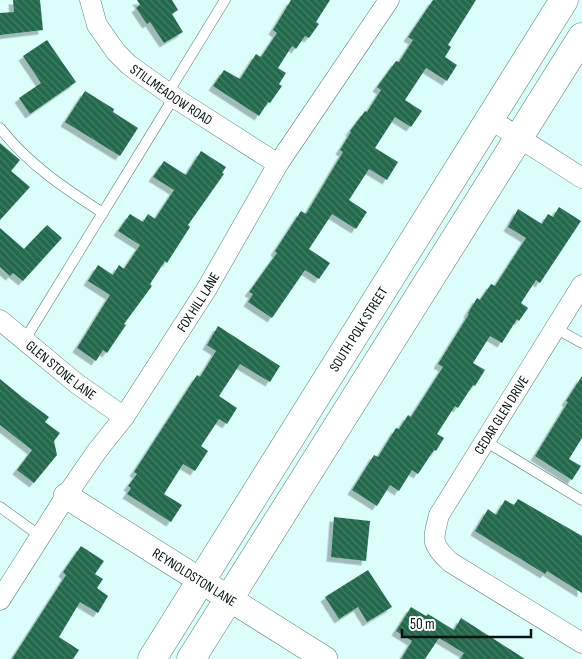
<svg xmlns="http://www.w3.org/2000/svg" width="582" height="659" font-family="'Sofia Sans Condensed',sans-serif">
  <defs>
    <pattern id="building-back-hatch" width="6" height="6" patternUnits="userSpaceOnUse" patternTransform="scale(1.25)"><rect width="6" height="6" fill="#216a4c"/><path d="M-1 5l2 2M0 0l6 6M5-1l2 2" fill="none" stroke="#467e67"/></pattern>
    <filter id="shadow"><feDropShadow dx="-4.5" dy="4.5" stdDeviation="0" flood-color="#0004"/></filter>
  </defs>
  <rect width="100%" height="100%" fill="#dbfefb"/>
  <g fill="url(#building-back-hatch)" filter="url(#shadow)">
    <polygon points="13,0 40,0 43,30 0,35 0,13 14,12"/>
    <polygon points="137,0 172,0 178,10 172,14 183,32 164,43 150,22 147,24 136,8 140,5"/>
    <polygon points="291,0 330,0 316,22 319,24 309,38 305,36 296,49 292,46 278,68 286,73 279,84 282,86 270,103 268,102 259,116 213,86 224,70 240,79 256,54 261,57 277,33 273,30"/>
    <polygon points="433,0 476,0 448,45 451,47 445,57 457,65 447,81 426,68 405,100 422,111 411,127 395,117 375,148 398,162 387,180 369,169 349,200 367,212 356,229 332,214 309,249 330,263 319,279 305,270 272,318 248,302 253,294 249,292 277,253 275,251 301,211 306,214 343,152 340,150 351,132 350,131 365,111 367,112 381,90 377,87 396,61 399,62 413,40 408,37"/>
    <polygon points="47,40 76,82 30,114 19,98 41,83 23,56"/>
    <polygon points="85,91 114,109 113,112 138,128 120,156 65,122"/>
    <polygon points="0,143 20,160 11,171 30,187 0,220"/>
    <polygon points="201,151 226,167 222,173 224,174 188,225 190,227 167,263 165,261 150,284 152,286 124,324 126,325 107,353 103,350 96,361 77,348 110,295 88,281 98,265 113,275 119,265 124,269 140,245 118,231 130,214 143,222 148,214 155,219 174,190 153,177 164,161 186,175"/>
    <polygon points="559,207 581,221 540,283 536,280 521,303 528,308 519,321 517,319 502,343 490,336 473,363 485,370 475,386 473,385 458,408 455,406 437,434 444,438 436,451 434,450 418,474 412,470 399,491 390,485 377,506 352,490 374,455 378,457 396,428 399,429 408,415 411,417 443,367 438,364 469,314 468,313 477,298 480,300 491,284 495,286 526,238 508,227 518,209 542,224 548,214 553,217"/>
    <polygon points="47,225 62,238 23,281 13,273 10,276 0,267 0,228 24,249"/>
    <polygon points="218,326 280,366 270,382 240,364 219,396 237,408 227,424 219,419 201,446 208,451 195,471 183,464 164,494 182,505 171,522 127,494 131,488 128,486 137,474 134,472 197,375 200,377 216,351 207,345"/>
    <polygon points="582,376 582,438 569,459 581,466 572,480 535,456 565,407 568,402 566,401"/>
    <polygon points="0,379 22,397 49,417 45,422 60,433 54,441 57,455 34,483 17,470 32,450 0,425"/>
    <polygon points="518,499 582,536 582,593 547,571 545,574 475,531 488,509 496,515 505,500 514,505"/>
    <polygon points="334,517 370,521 366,561 331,557"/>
    <polygon points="81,546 104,561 95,574 103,579 97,588 108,596 98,613 80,602 59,637 79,650 73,659 12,659 66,575 63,572"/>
    <polygon points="368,570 392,607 367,622 358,607 339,619 325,597"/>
    <polygon points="411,607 426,616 428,614 454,630 461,618 525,659 460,659 464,653 439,638 425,659 401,659 412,641 396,631"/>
  </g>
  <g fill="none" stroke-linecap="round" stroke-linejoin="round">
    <defs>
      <g id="service">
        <polyline points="168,93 225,0"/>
        <path d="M0 128C28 164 64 188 103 213"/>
        <polyline points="555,328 582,343"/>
        <polyline points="24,341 174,97"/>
        <polyline points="485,441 582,500"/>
        <polyline points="0,507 40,536"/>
      </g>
      <g id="minor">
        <path id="s1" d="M90 0 97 25 116 52 129 65 178 100 278 164"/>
        <polyline points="490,119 582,178"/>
        <path d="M582 285 439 515C433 540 430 543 450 562L582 643"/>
        <path id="s2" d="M0 320 76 383 124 417"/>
        <path id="s3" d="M0 600 66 496 97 451 124 417 206 290 278 164 389 0"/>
      </g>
      <g id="tertiary">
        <path id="s4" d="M66 496 325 659"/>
      </g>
      <g id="secondary">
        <path id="s5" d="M152 659 564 0"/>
        <polyline points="191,659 582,37"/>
      </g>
    </defs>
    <use href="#service" stroke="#557c79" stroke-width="11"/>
    <use href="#minor" stroke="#557c79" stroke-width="21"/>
    <use href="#tertiary" stroke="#557c79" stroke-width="26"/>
    <use href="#secondary" stroke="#557c79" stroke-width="29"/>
    <use href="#service" stroke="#fff" stroke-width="10"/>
    <use href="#minor" stroke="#fff" stroke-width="20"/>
    <use href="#tertiary" stroke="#fff" stroke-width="25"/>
    <use href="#secondary" stroke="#fff" stroke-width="28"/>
  </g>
  <g text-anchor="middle" stroke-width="5" stroke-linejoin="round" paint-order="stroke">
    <g font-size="14" fill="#031110" stroke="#fff">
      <text dy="5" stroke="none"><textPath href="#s1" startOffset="129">STILLMEADOW ROAD</textPath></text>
      <text dy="5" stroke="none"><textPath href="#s3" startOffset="358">FOX HILL LANE</textPath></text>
      <text dy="5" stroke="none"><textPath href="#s5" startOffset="389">SOUTH POLK STREET</textPath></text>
      <text dy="5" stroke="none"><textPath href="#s2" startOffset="79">GLEN STONE LANE</textPath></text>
      <text transform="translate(501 415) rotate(-58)" y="5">CEDAR GLEN DRIVE</text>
      <text dy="5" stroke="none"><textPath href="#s4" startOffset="152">REYNOLDSTON LANE</textPath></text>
    </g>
  </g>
  <path d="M402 629v8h129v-8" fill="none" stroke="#031110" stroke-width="2.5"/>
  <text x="410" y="629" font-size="15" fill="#031110" stroke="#ffffff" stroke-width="4" paint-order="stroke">50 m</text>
</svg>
